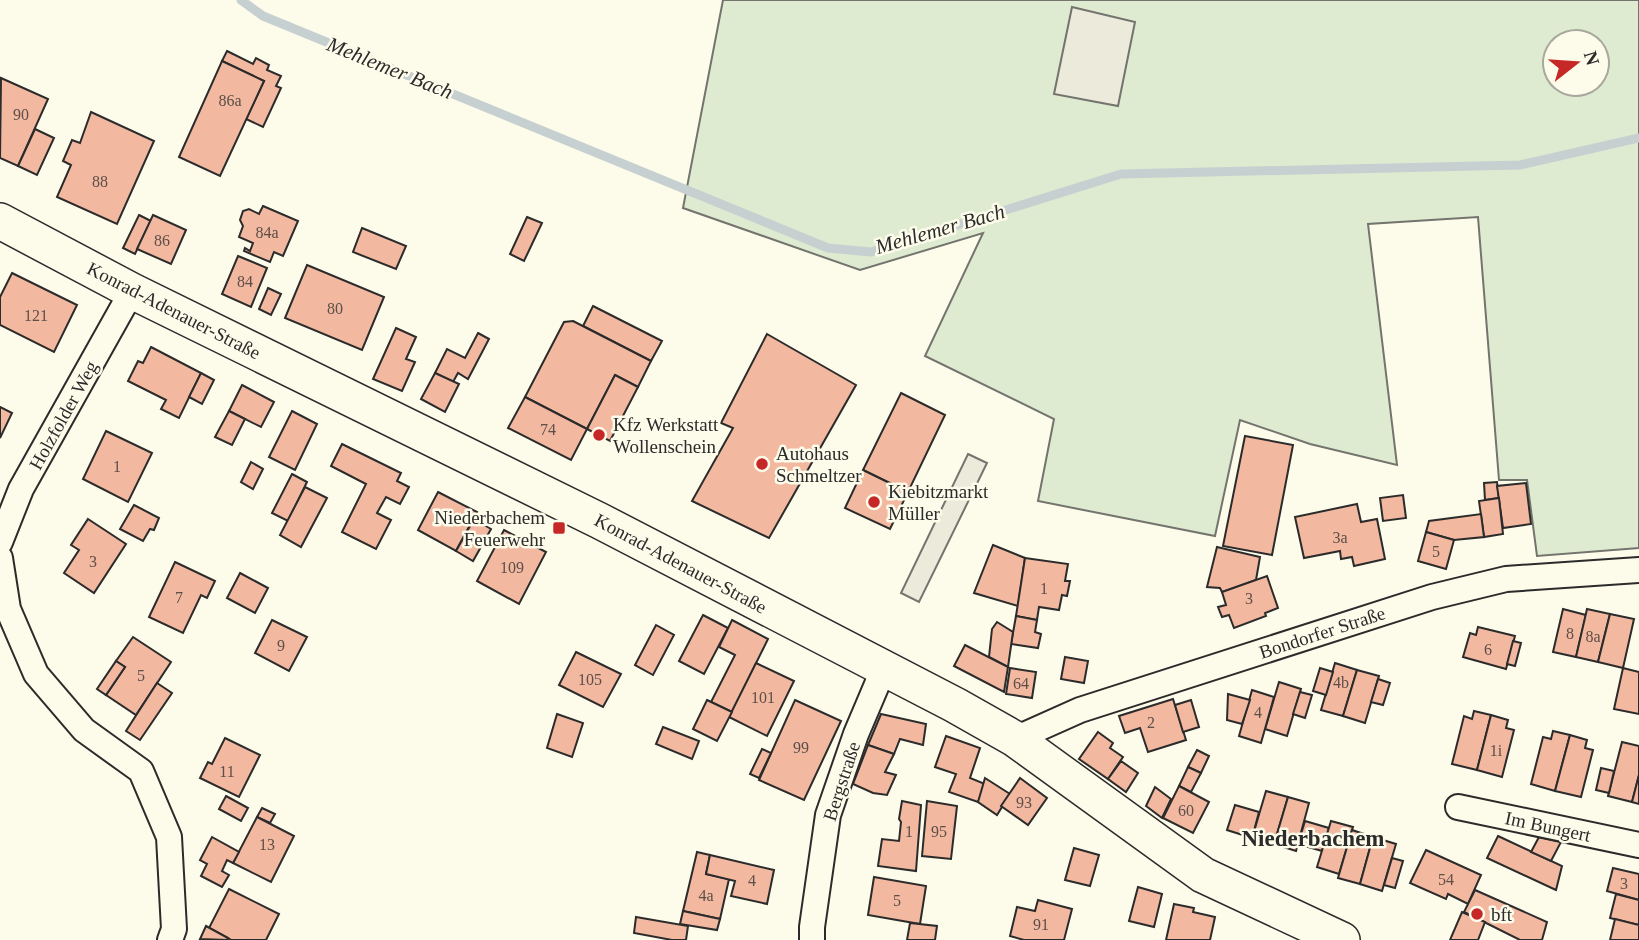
<svg xmlns="http://www.w3.org/2000/svg" width="1639" height="940" font-family="'Times New Roman',serif">
  <rect width="100%" height="100%" fill="#fdfbea"/>
  <path fill="#deebd1" stroke="#74746e" stroke-width="2" fill-rule="evenodd" d="M723 0H1639V548L1537 556 1527 480H1499L1478 217 1368 224 1397 465 1310 444 1240 420 1215 536 1038 501 1054 419 925 356 983 233 860 270 683 208ZM1555 42H1597V84H1555Z"/>
  <g fill="#eceadb" stroke="#74746e" stroke-width="2">
    <polygon points="1072,7 1135,22 1118,106 1054,94"/>
    <polygon points="968,454 987,463 919,602 901,593"/>
  </g>
  <g fill="none" stroke-linecap="round" stroke-linejoin="round">
    <polyline stroke="#c7d0d0" stroke-width="9" points="241,0 263,16 828,248 871,252 1121,174 1520,165 1639,138"/>
  </g>
  <g fill="#f2b8a0" stroke="#2b2b2b" stroke-width="2">
    <polygon points="227,51 253,64 256,58 269,65 267,70 281,76 276,86 281,88 263,127 246,119 264,81 222,61"/>
    <polygon points="222,61 264,81 220,176 179,157"/>
    <polygon points="1,78 48,99 18,166 0,158"/>
    <polygon points="91,112 154,141 117,224 57,197 71,165 63,161 72,140 80,143"/>
    <polygon points="35,129 54,138 37,175 18,166"/>
    <polygon points="263,206 298,221 283,256 274,252 270,262 244,251 245,248 250,251 253,243 239,237 243,226 240,220 243,211 249,209 259,214"/>
    <polygon points="139,215 151,221 135,254 123,248"/>
    <polygon points="153,215 186,230 171,264 137,249"/>
    <polygon points="527,217 542,223 524,261 510,254"/>
    <polygon points="362,228 406,246 396,269 353,252"/>
    <polygon points="238,256 267,268 251,307 222,294"/>
    <polygon points="307,265 384,297 362,350 285,318"/>
    <polygon points="12,273 77,305 54,352 0,325 0,297"/>
    <polygon points="268,288 281,294 271,315 259,309"/>
    <polygon points="593,306 662,341 651,361 583,326"/>
    <polygon points="573,321 651,361 638,387 615,375 587,429 525,397 564,322"/>
    <polygon points="396,328 416,337 406,359 415,362 402,391 373,379"/>
    <polygon points="478,333 489,339 468,379 458,373 453,382 435,373 447,349 465,358"/>
    <polygon points="767,334 856,385 769,538 692,501 733,428 721,423"/>
    <polygon points="151,347 201,373 179,418 161,409 166,400 128,381 138,361 143,363"/>
    <polygon points="201,373 214,380 202,404 189,397"/>
    <polygon points="435,373 459,384 445,412 421,399"/>
    <polygon points="615,375 638,387 610,441 587,429"/>
    <polygon points="242,385 274,402 261,427 229,411"/>
    <polygon points="901,393 945,415 908,492 863,470"/>
    <polygon points="525,397 587,429 571,460 508,428"/>
    <polygon points="0,407 12,413 0,438"/>
    <polygon points="229,411 245,419 232,445 215,437"/>
    <polygon points="292,411 317,424 295,470 269,457"/>
    <polygon points="106,431 152,453 128,502 83,479"/>
    <polygon points="1245,436 1293,445 1272,555 1223,546"/>
    <polygon points="342,444 401,473 397,481 409,487 400,504 386,497 377,513 391,520 376,549 342,532 366,484 331,466"/>
    <polygon points="251,462 263,469 253,489 241,482"/>
    <polygon points="863,470 908,492 890,529 845,508"/>
    <polygon points="292,474 307,482 288,521 272,513"/>
    <polygon points="1497,482 1499,498 1485,500 1484,483"/>
    <polygon points="1526,483 1531,524 1503,528 1497,486"/>
    <polygon points="305,487 327,498 301,547 280,535"/>
    <polygon points="438,492 477,512 456,551 418,530"/>
    <polygon points="1403,495 1406,518 1383,521 1380,498"/>
    <polygon points="1499,498 1503,534 1484,537 1479,501"/>
    <polygon points="1357,504 1361,522 1377,519 1385,559 1354,566 1352,557 1341,559 1340,551 1304,558 1295,517"/>
    <polygon points="134,505 159,518 154,530 150,529 143,541 120,529"/>
    <polygon points="1481,514 1484,537 1454,540 1426,532 1429,521"/>
    <polygon points="88,519 126,544 94,593 64,573 79,550 71,545"/>
    <polygon points="474,519 491,529 473,561 456,551"/>
    <polygon points="504,530 546,552 519,604 477,581"/>
    <polygon points="1426,532 1454,540 1446,569 1418,561"/>
    <polygon points="993,545 1025,558 1018,606 974,593"/>
    <polygon points="1217,547 1260,557 1256,580 1222,592 1220,588 1207,587"/>
    <polygon points="1025,558 1068,564 1065,581 1070,581 1067,596 1062,595 1059,610 1039,607 1037,620 1016,616"/>
    <polygon points="175,562 215,581 207,598 201,595 183,633 149,617"/>
    <polygon points="240,573 268,588 255,613 227,598"/>
    <polygon points="1267,576 1278,608 1265,613 1266,616 1234,628 1229,615 1222,617 1218,607 1226,605 1222,592"/>
    <polygon points="1563,609 1586,615 1576,657 1553,652"/>
    <polygon points="1587,609 1610,614 1598,662 1576,657"/>
    <polygon points="1610,614 1634,619 1623,668 1598,662"/>
    <polygon points="703,615 728,628 704,674 679,661"/>
    <polygon points="1016,616 1037,620 1035,632 1041,634 1038,648 1011,644"/>
    <polygon points="272,620 307,637 289,671 255,653"/>
    <polygon points="732,620 768,639 732,712 711,702 735,655 719,647"/>
    <polygon points="997,622 1013,632 1008,667 989,657 992,629"/>
    <polygon points="656,625 674,635 653,675 635,665"/>
    <polygon points="1478,627 1515,636 1506,669 1463,657 1470,633 1476,635"/>
    <polygon points="133,637 171,662 136,715 106,695 125,667 116,661"/>
    <polygon points="1513,641 1521,643 1515,666 1507,664"/>
    <polygon points="965,645 1008,667 1004,692 954,666"/>
    <polygon points="576,652 621,674 603,707 559,685"/>
    <polygon points="1065,657 1088,661 1084,683 1061,679"/>
    <polygon points="116,661 125,667 106,695 97,689"/>
    <polygon points="756,663 794,681 767,736 729,717"/>
    <polygon points="1335,663 1357,670 1343,716 1321,710"/>
    <polygon points="1010,668 1036,672 1032,698 1006,694"/>
    <polygon points="1320,668 1333,672 1326,695 1313,691"/>
    <polygon points="1623,668 1639,672 1639,714 1614,709"/>
    <polygon points="1357,670 1379,676 1365,723 1343,716"/>
    <polygon points="1378,679 1390,683 1383,705 1371,702"/>
    <polygon points="1279,682 1301,689 1287,736 1265,729"/>
    <polygon points="157,683 172,693 140,740 126,731"/>
    <polygon points="1252,690 1274,697 1261,743 1239,736"/>
    <polygon points="1300,692 1312,695 1305,718 1293,714"/>
    <polygon points="1228,694 1250,700 1242,724 1227,720"/>
    <polygon points="1173,699 1186,740 1148,752 1140,728 1125,733 1119,716"/>
    <polygon points="707,700 732,712 717,741 693,729"/>
    <polygon points="795,700 841,721 804,800 759,780"/>
    <polygon points="1191,700 1199,727 1183,732 1175,705"/>
    <polygon points="1474,711 1491,715 1477,770 1452,764 1464,716 1472,719"/>
    <polygon points="557,714 583,723 572,757 547,748"/>
    <polygon points="881,714 926,724 923,745 900,739 894,754 868,745"/>
    <polygon points="1491,715 1508,720 1506,728 1514,730 1502,777 1477,770"/>
    <polygon points="663,727 699,741 692,759 656,744"/>
    <polygon points="1553,731 1570,735 1555,791 1531,784 1543,737 1551,739"/>
    <polygon points="1098,732 1113,743 1110,748 1123,757 1108,779 1079,759"/>
    <polygon points="1570,735 1587,740 1585,748 1593,750 1581,797 1555,791"/>
    <polygon points="946,736 980,748 970,778 985,784 978,802 949,792 956,774 935,767"/>
    <polygon points="225,738 260,755 239,797 200,778 208,762 212,764"/>
    <polygon points="1622,742 1639,746 1639,775 1632,802 1608,796"/>
    <polygon points="868,745 894,754 885,772 896,775 887,795 873,793 853,784"/>
    <polygon points="762,749 771,753 759,778 750,774"/>
    <polygon points="1197,750 1209,756 1201,773 1188,767"/>
    <polygon points="1121,761 1138,773 1126,792 1108,779"/>
    <polygon points="1188,767 1201,773 1191,792 1179,786"/>
    <polygon points="1601,768 1614,771 1609,793 1596,790"/>
    <polygon points="1639,775 1639,804 1632,802"/>
    <polygon points="985,778 1010,794 997,815 978,802"/>
    <polygon points="1020,778 1047,798 1028,825 1001,806"/>
    <polygon points="1179,786 1209,802 1193,833 1163,818"/>
    <polygon points="1155,787 1171,799 1162,818 1146,806"/>
    <polygon points="1266,791 1288,797 1274,844 1252,838"/>
    <polygon points="226,796 248,808 241,821 219,809"/>
    <polygon points="1288,797 1309,803 1296,851 1274,844"/>
    <polygon points="902,801 921,805 916,871 878,866 882,839 899,841 901,822 899,819"/>
    <polygon points="927,801 957,806 951,859 922,856"/>
    <polygon points="1235,805 1259,812 1252,838 1227,830"/>
    <polygon points="262,808 275,814 270,823 257,817"/>
    <polygon points="257,817 294,836 271,882 233,863"/>
    <polygon points="1305,821 1329,828 1322,851 1298,844"/>
    <polygon points="1331,821 1353,827 1339,874 1317,867"/>
    <polygon points="1352,830 1373,837 1360,884 1338,878"/>
    <polygon points="1498,836 1562,866 1556,890 1487,858"/>
    <polygon points="212,837 239,852 233,863 227,860 222,871 229,875 222,887 201,876 207,864 200,860"/>
    <polygon points="1373,837 1396,844 1382,891 1360,884"/>
    <polygon points="1539,837 1561,842 1551,861 1531,852"/>
    <polygon points="1074,848 1099,855 1090,886 1065,880"/>
    <polygon points="1426,850 1481,875 1468,904 1448,894 1446,899 1410,883"/>
    <polygon points="697,852 710,855 706,874 729,879 720,919 683,911"/>
    <polygon points="710,855 774,870 767,904 731,896 735,881 706,874"/>
    <polygon points="1392,858 1403,861 1395,888 1384,885"/>
    <polygon points="1613,868 1639,874 1639,900 1607,891"/>
    <polygon points="874,877 926,886 920,924 868,915"/>
    <polygon points="1138,887 1162,894 1154,927 1129,921"/>
    <polygon points="229,889 279,914 266,940 231,940 209,928"/>
    <polygon points="1475,890 1547,922 1542,940 1520,940 1464,912"/>
    <polygon points="1616,894 1639,900 1639,925 1610,918"/>
    <polygon points="1038,900 1072,909 1064,940 1024,940 1010,936 1017,907 1035,911"/>
    <polygon points="1174,904 1194,908 1193,912 1215,917 1210,940 1166,940"/>
    <polygon points="683,911 720,919 717,930 680,924"/>
    <polygon points="1462,912 1485,922 1478,940 1450,940"/>
    <polygon points="636,917 688,926 686,940 672,940 634,933"/>
    <polygon points="1615,919 1639,925 1639,940 1610,940"/>
    <polygon points="910,923 937,926 935,940 907,940"/>
    <polygon points="206,926 228,938 227,940 200,939"/>
  </g>
  <g fill="none" stroke-linecap="round" stroke-linejoin="round">
    <defs>
      <g id="minor">
        <polyline points="0,542 21,489 132,291"/>
        <polyline points="0,558 8,609 36,674 84,730 141,771 169,837 174,929 170,940"/>
        <polyline points="1015,739 1080,710 1432,597 1506,579 1639,570"/>
        <polyline points="1458,807 1639,845"/>
        <polyline points="812,940 812,927 828,815 856,734 884,668"/>
      </g>
      <polyline id="secondary" points="0,221 132,291 600,521 955,705 1015,739 1203,875 1342,940"/>
    </defs>
    <use href="#minor" stroke="#2b2b2b" stroke-width="28"/>
    <use href="#secondary" stroke="#2b2b2b" stroke-width="38"/>
    <use href="#minor" stroke="#fdfbea" stroke-width="24"/>
    <use href="#secondary" stroke="#fdfbea" stroke-width="35"/>
  </g>
  <g fill="#c62828" stroke="#fdfbea" stroke-width="2.5">
    <circle cx="599" cy="435" r="7"/>
    <circle cx="762" cy="464" r="7"/>
    <circle cx="874" cy="502" r="7"/>
    <rect x="552" y="521" width="14" height="14" rx="3.5"/>
    <circle cx="1477" cy="914" r="7"/>
  </g>
  <g text-anchor="middle" stroke-width="5" stroke-linejoin="round" paint-order="stroke">
    <g font-size="16" fill="#5d4e48">
      <text x="230" y="106">86a</text>
      <text x="21" y="120">90</text>
      <text x="100" y="187">88</text>
      <text x="267" y="238">84a</text>
      <text x="162" y="246">86</text>
      <text x="245" y="287">84</text>
      <text x="335" y="314">80</text>
      <text x="36" y="321">121</text>
      <text x="548" y="435">74</text>
      <text x="117" y="472">1</text>
      <text x="1340" y="543">3a</text>
      <text x="1436" y="557">5</text>
      <text x="93" y="567">3</text>
      <text x="512" y="573">109</text>
      <text x="1044" y="594">1</text>
      <text x="179" y="603">7</text>
      <text x="1249" y="604">3</text>
      <text x="1570" y="639">8</text>
      <text x="1593" y="642">8a</text>
      <text x="281" y="651">9</text>
      <text x="1488" y="655">6</text>
      <text x="141" y="681">5</text>
      <text x="590" y="685">105</text>
      <text x="1341" y="688">4b</text>
      <text x="1021" y="689">64</text>
      <text x="763" y="703">101</text>
      <text x="1258" y="718">4</text>
      <text x="1151" y="728">2</text>
      <text x="801" y="753">99</text>
      <text x="1496" y="756">1i</text>
      <text x="227" y="777">11</text>
      <text x="1024" y="808">93</text>
      <text x="1186" y="816">60</text>
      <text x="909" y="837">1</text>
      <text x="939" y="837">95</text>
      <text x="267" y="850">13</text>
      <text x="1446" y="885">54</text>
      <text x="752" y="886">4</text>
      <text x="1624" y="889">3</text>
      <text x="706" y="901">4a</text>
      <text x="897" y="906">5</text>
      <text x="1041" y="930">91</text>
    </g>
    <g font-size="19" fill="#2b2b2b" stroke="#fdfbea">
      <text transform="translate(174 310) rotate(27)" y="7">Konrad-Adenauer-Straße</text>
      <text transform="translate(63 415) rotate(-61)" y="7">Holzfolder Weg</text>
      <text transform="translate(681 563) rotate(28)" y="7">Konrad-Adenauer-Straße</text>
      <text transform="translate(1322 632) rotate(-18)" y="7">Bondorfer Straße</text>
      <text transform="translate(841 781) rotate(-72)" y="7">Bergstraße</text>
      <text transform="translate(1548 826) rotate(12)" y="7">Im Bungert</text>
    </g>
    <g font-size="19" fill="#2b2b2b" stroke="#fdfbea" text-anchor="start">
      <text x="613" y="431">Kfz Werkstatt<tspan x="613" dy="22">Wollenschein</tspan></text>
      <text x="776" y="460">Autohaus<tspan x="776" dy="22">Schmeltzer</tspan></text>
      <text x="888" y="498">Kiebitzmarkt<tspan x="888" dy="22">Müller</tspan></text>
      <text x="545" y="524" text-anchor="end">Niederbachem<tspan x="545" dy="22">Feuerwehr</tspan></text>
      <text x="1491" y="921">bft</text>
    </g>
    <g font-size="21" font-style="italic" fill="#2b2b2b" stroke="#fdfbea">
      <text transform="translate(390 68) rotate(22)" y="7">Mehlemer Bach</text>
      <text transform="translate(940 229) rotate(-16)" y="7">Mehlemer Bach</text>
    </g>
    <g font-size="23" font-weight="bold" fill="#2b2b2b" stroke="#fdfbea">
      <text x="1313" y="846">Niederbachem</text>
    </g>
  </g>
  <g transform="translate(1576 63) rotate(73)"><circle r="33" fill="#fdfbea" stroke="#a9a89e" stroke-width="2"/>
  <path d="M0-5L12 26L0 18L-12 26Z" fill="#c62828"/>
  <text y="-10" font-size="19" font-weight="bold" text-anchor="middle" fill="#2b2b2b">N</text>
  </g>
</svg>
